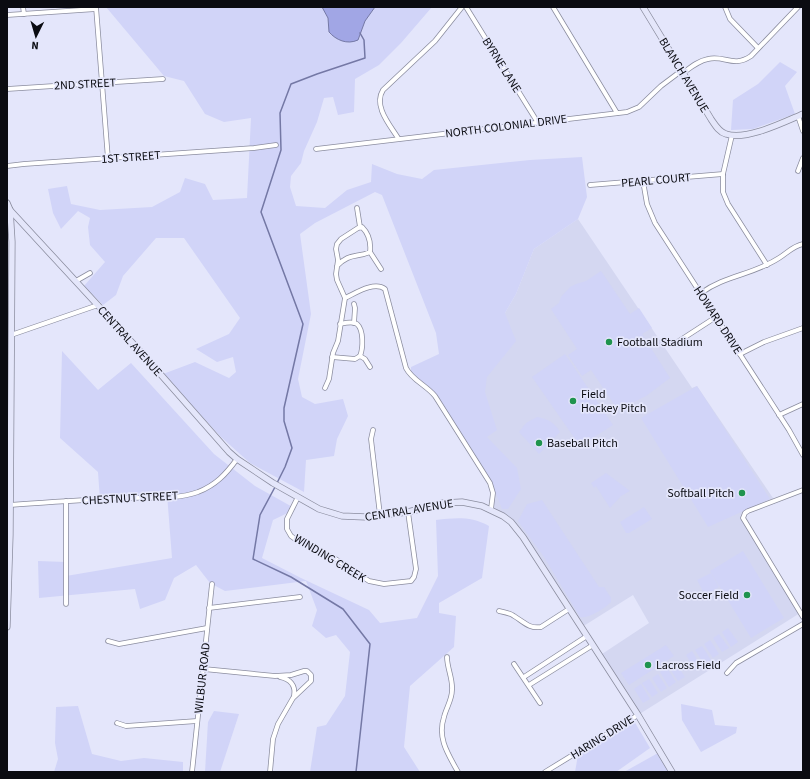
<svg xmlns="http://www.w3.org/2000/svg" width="810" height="779" font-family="'Source Sans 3',sans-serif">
  <rect width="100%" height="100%" fill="#e4e6fb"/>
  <polygon fill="#d4d7f1" points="578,219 692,388 697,386 775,501 748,511 744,516 800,613 638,715 599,656 649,623 633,595 582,627 518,529 491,509 492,488 435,396 505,313 516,294 534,249"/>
  <g fill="#d1d4f8">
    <path d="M106 7H322L328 17 329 33C338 41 346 42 358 40L365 21 375 7H432L401 43 379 65 355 79 354 112 338 115 333 97 324 98 317 122 304 151 301 163 291 176 290 187 296 206 325 208 347 190 371 182 372 164 397 174 422 179 434 170 530 160 582 157 587 197 578 219 534 249 516 294 505 313 516 341 487 377 485 392 497 430 487 437 517 468 521 489 508 509H502L496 494 438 396 411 372V367L439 354 436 333 382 195 375 192 315 223 300 234 311 314 298 379 302 397 315 404 343 399 348 416 337 439 334 456 306 460 304 492 250 463 221 437 163 374 195 362 229 378 236 372 233 357 217 362 196 349 229 334 240 318 184 238H156L123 276 116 295 103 305 84 286 105 262 90 245 88 227 90 218 78 211 61 229 53 213 48 189 67 186 71 204 100 210 152 207 180 192 185 178 205 184 213 200 247 198 251 118 224 122 205 114 184 81 164 76Z"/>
    <polygon points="780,62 797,72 785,86 795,114 753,129 731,130 733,100 758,84"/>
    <polygon points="601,271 630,314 639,308 652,328 642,334 670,378 646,396 618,410 591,370 582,376 568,355 577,349 551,309 559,303 561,297 570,287 576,284 586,281"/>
    <path d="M62 351 98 390 131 363 214 454 255 486 296 509 273 520 262 558 301 578 369 610 380 623 417 618 438 576 436 520C456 518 470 516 489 526L482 578 439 603V613L456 616 454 647 410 686 404 747 420 772H310L317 727 326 725 345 696 350 652 336 635 326 638 312 626 317 610 306 581 225 591 210 583 196 565 174 578 165 600 140 609 135 589 39 598 38 561 66 562V576L172 558 167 494 100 500 98 472 60 438Z"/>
    <polygon points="565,354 613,425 580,446 532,377"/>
    <polygon points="697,386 770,499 708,527 641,418"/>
    <path d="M537 417C548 419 554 422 560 432L539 454 519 432 526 423Z"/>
    <polygon points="606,473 630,491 621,496 610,508 596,486 594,488 591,483"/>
    <path d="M542 500 599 587H604L611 598V602C605 608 589 619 580 617L544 557 518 521 527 504Z"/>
    <polygon points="644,507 652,519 629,533 626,533 620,522"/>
    <polygon points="743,551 784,618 751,638 710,571"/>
    <polygon points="711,573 719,587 705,595 697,580"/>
    <polygon points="728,628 738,642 731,647 722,632"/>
    <polygon points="719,634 729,648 722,652 713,638"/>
    <polygon points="710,640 719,654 713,658 704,644"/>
    <polygon points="666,645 674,656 629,685 621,673"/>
    <polygon points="702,646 711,660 704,664 695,650"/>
    <polygon points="692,651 701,666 695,670 686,655"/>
    <polygon points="676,663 685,677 678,681 669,667"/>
    <polygon points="667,668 676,682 669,687 660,672"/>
    <polygon points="658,674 667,688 661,692 652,678"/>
    <polygon points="649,679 658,693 652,697 642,683"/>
    <polygon points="641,684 650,699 643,703 634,689"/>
    <polygon points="681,704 712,710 715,725 737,727 736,733 701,752 682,720"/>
    <polygon points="78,706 92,754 121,761 144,758 183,762 183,772 54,772 58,759 55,743 56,707"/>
    <polygon points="214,711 239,714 220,772 205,772 208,722"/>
    <polygon points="634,721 650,748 616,772 575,772 578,755"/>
    <polygon points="658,753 669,772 624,772"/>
  </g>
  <path fill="#a1a6e5" stroke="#7478a5" d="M322 7H375L365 21 358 40C347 45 336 40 329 32L328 18Z"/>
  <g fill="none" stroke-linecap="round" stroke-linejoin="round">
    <g stroke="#7478a5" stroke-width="1.5">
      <polyline points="277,483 285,467 292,448 284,421 284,408 303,324 261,212 281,150 280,113 291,84 317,74 365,58 364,40 360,33"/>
      <polyline points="275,487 260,515 253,559 291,577 343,609 370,644 356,772"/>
    </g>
    <defs>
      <g id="street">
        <polyline points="23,7 24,14"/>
        <polyline points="96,7 108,159"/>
        <polyline points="466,7 538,123"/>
        <polyline points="553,7 617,113"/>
        <polyline points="725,7 730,19 758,48"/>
        <polyline points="7,15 96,9"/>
        <path d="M683 73C691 67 698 61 708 59 725 55 733 68 751 56L798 7"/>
        <polyline points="7,89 163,79"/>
        <polyline points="798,116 803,131"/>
        <polyline points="732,135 723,174 723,192 728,204 767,265"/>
        <path d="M398 138C390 125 373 106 383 90L435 41 462 7"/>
        <polyline points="316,149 627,112 639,107 661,86 681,71"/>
        <polyline points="7,166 24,164 254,148 276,145"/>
        <polyline points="798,171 803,158"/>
        <polyline points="643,181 647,204 655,223 789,430 803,455"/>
        <polyline points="590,185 723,174"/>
        <polyline points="357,208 360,227"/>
        <polyline points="370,252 381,269"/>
        <polyline points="76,281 90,273"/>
        <path d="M701 293C726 275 753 275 779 258 787 253 793 246 803 244"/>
        <path d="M345 298C356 293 374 281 385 289L406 368C412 380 426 385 435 396L490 483 493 493 491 509"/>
        <polyline points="354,323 355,308 354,304"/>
        <polyline points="11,335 98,305"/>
        <polyline points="679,341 716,317"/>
        <polyline points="740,354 764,342 803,328"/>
        <polyline points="360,356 365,359 370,367"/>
        <path d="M332 357 355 359 360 356C363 349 364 330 357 324 352 321 345 323 340 324"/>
        <path d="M325 388 329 379 333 353 338 341 345 298 337 280 336 274 338 260 336 249 337 244 341 239 358 228 362 227C369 234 371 243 370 252 356 258 349 253 337 266"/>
        <polyline points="779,415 803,404"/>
        <polyline points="373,430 371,439 380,515"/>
        <polyline points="803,490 748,511 745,513 743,518 803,617"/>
        <polyline points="298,497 287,519 287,529 291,536 298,541 334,558 369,581 384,584 411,581 414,577 416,569 408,512"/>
        <path d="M10 505C48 502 87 500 125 498 149 497 176 500 198 492 216 485 226 474 237 459"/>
        <polyline points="66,604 66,501"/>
        <polyline points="209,608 300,597"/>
        <path d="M499 611C504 612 510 613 514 616 524 622 529 629 541 627L569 609"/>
        <polyline points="108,641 119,644 207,628"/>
        <path d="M447 657C447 668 453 679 452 690 452 700 446 708 444 717 437 738 448 754 458 772"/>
        <polyline points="514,664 540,703"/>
        <polyline points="204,669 275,676 291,675 304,671 307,671 311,675 311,681 293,698 278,724 273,739 270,772"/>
        <polyline points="727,673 736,663 803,624"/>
        <path d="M280 677C290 679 296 685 294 696"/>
        <polyline points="524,677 587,636"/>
        <polyline points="529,685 593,645"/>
        <polyline points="117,723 126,726 197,721"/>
        <polyline points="192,772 212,584"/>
        <polyline points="545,772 638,715"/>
      </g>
      <g id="secondary">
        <path d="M643 7 711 119C715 125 719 132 726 134 746 141 784 122 803 114"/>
        <polyline points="7,203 10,210 140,351 229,452 237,459 273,483 319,509 342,516 366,517 408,512 443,503 462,502 482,506 503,516 511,522 523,537 638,715 672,772"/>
        <polyline points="7,627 10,535 12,242 10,210"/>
      </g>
    </defs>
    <use href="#street" stroke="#8b8d9f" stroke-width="5.5"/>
    <use href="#secondary" stroke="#8b8d9f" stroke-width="7"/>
    <use href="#street" stroke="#fff" stroke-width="4"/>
    <use href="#secondary" stroke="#e4e6fa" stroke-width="5.5"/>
  </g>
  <g fill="#1f934e" stroke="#e4e6fb" stroke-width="1.5">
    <circle cx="609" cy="342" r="4"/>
    <circle cx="573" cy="401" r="4"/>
    <circle cx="539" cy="443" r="4"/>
    <circle cx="742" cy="493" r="4"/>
    <circle cx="747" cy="595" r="4"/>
    <circle cx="648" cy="665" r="4"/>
  </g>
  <g text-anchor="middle" stroke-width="3.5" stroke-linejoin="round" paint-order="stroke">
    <g font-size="12" fill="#0a0b11" stroke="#e4e6fb">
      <text transform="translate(502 65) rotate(58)" y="4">BYRNE LANE</text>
      <text transform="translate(684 75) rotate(59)" y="4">BLANCH AVENUE</text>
      <text transform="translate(85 84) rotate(-3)" y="4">2ND STREET</text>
      <text transform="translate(506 126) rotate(-7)" y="4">NORTH COLONIAL DRIVE</text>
      <text transform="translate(131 157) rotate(-4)" y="4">1ST STREET</text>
      <text transform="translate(656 180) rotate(-5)" y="4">PEARL COURT</text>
      <text transform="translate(718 320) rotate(57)" y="4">HOWARD DRIVE</text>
      <text transform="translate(130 341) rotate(48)" y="4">CENTRAL AVENUE</text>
      <text transform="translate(130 498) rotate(-3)" y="4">CHESTNUT STREET</text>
      <text transform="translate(409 510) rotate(-9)" y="4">CENTRAL AVENUE</text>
      <text transform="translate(330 558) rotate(31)" y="4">WINDING CREEK</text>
      <text transform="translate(202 678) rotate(-84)" y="4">WILBUR ROAD</text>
      <text transform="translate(602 737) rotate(-32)" y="4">HARING DRIVE</text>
    </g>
    <g font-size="12" fill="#0a0b11" stroke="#e4e6fb" text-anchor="start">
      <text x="617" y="346">Football Stadium</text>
      <text x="581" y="398">Field<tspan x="581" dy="14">Hockey Pitch</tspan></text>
      <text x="547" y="447">Baseball Pitch</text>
      <text x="734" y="497" text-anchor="end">Softball Pitch</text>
      <text x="739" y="599" text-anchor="end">Soccer Field</text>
      <text x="656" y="669">Lacross Field</text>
    </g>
  </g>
  <rect width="810" height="779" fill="none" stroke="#0a0b11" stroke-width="16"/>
  <g transform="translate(36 36) rotate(185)" stroke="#e4e6fb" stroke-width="3" paint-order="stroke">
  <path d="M0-3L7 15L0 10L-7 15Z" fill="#0a0b11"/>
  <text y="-6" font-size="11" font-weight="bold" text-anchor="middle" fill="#0a0b11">N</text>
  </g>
</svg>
